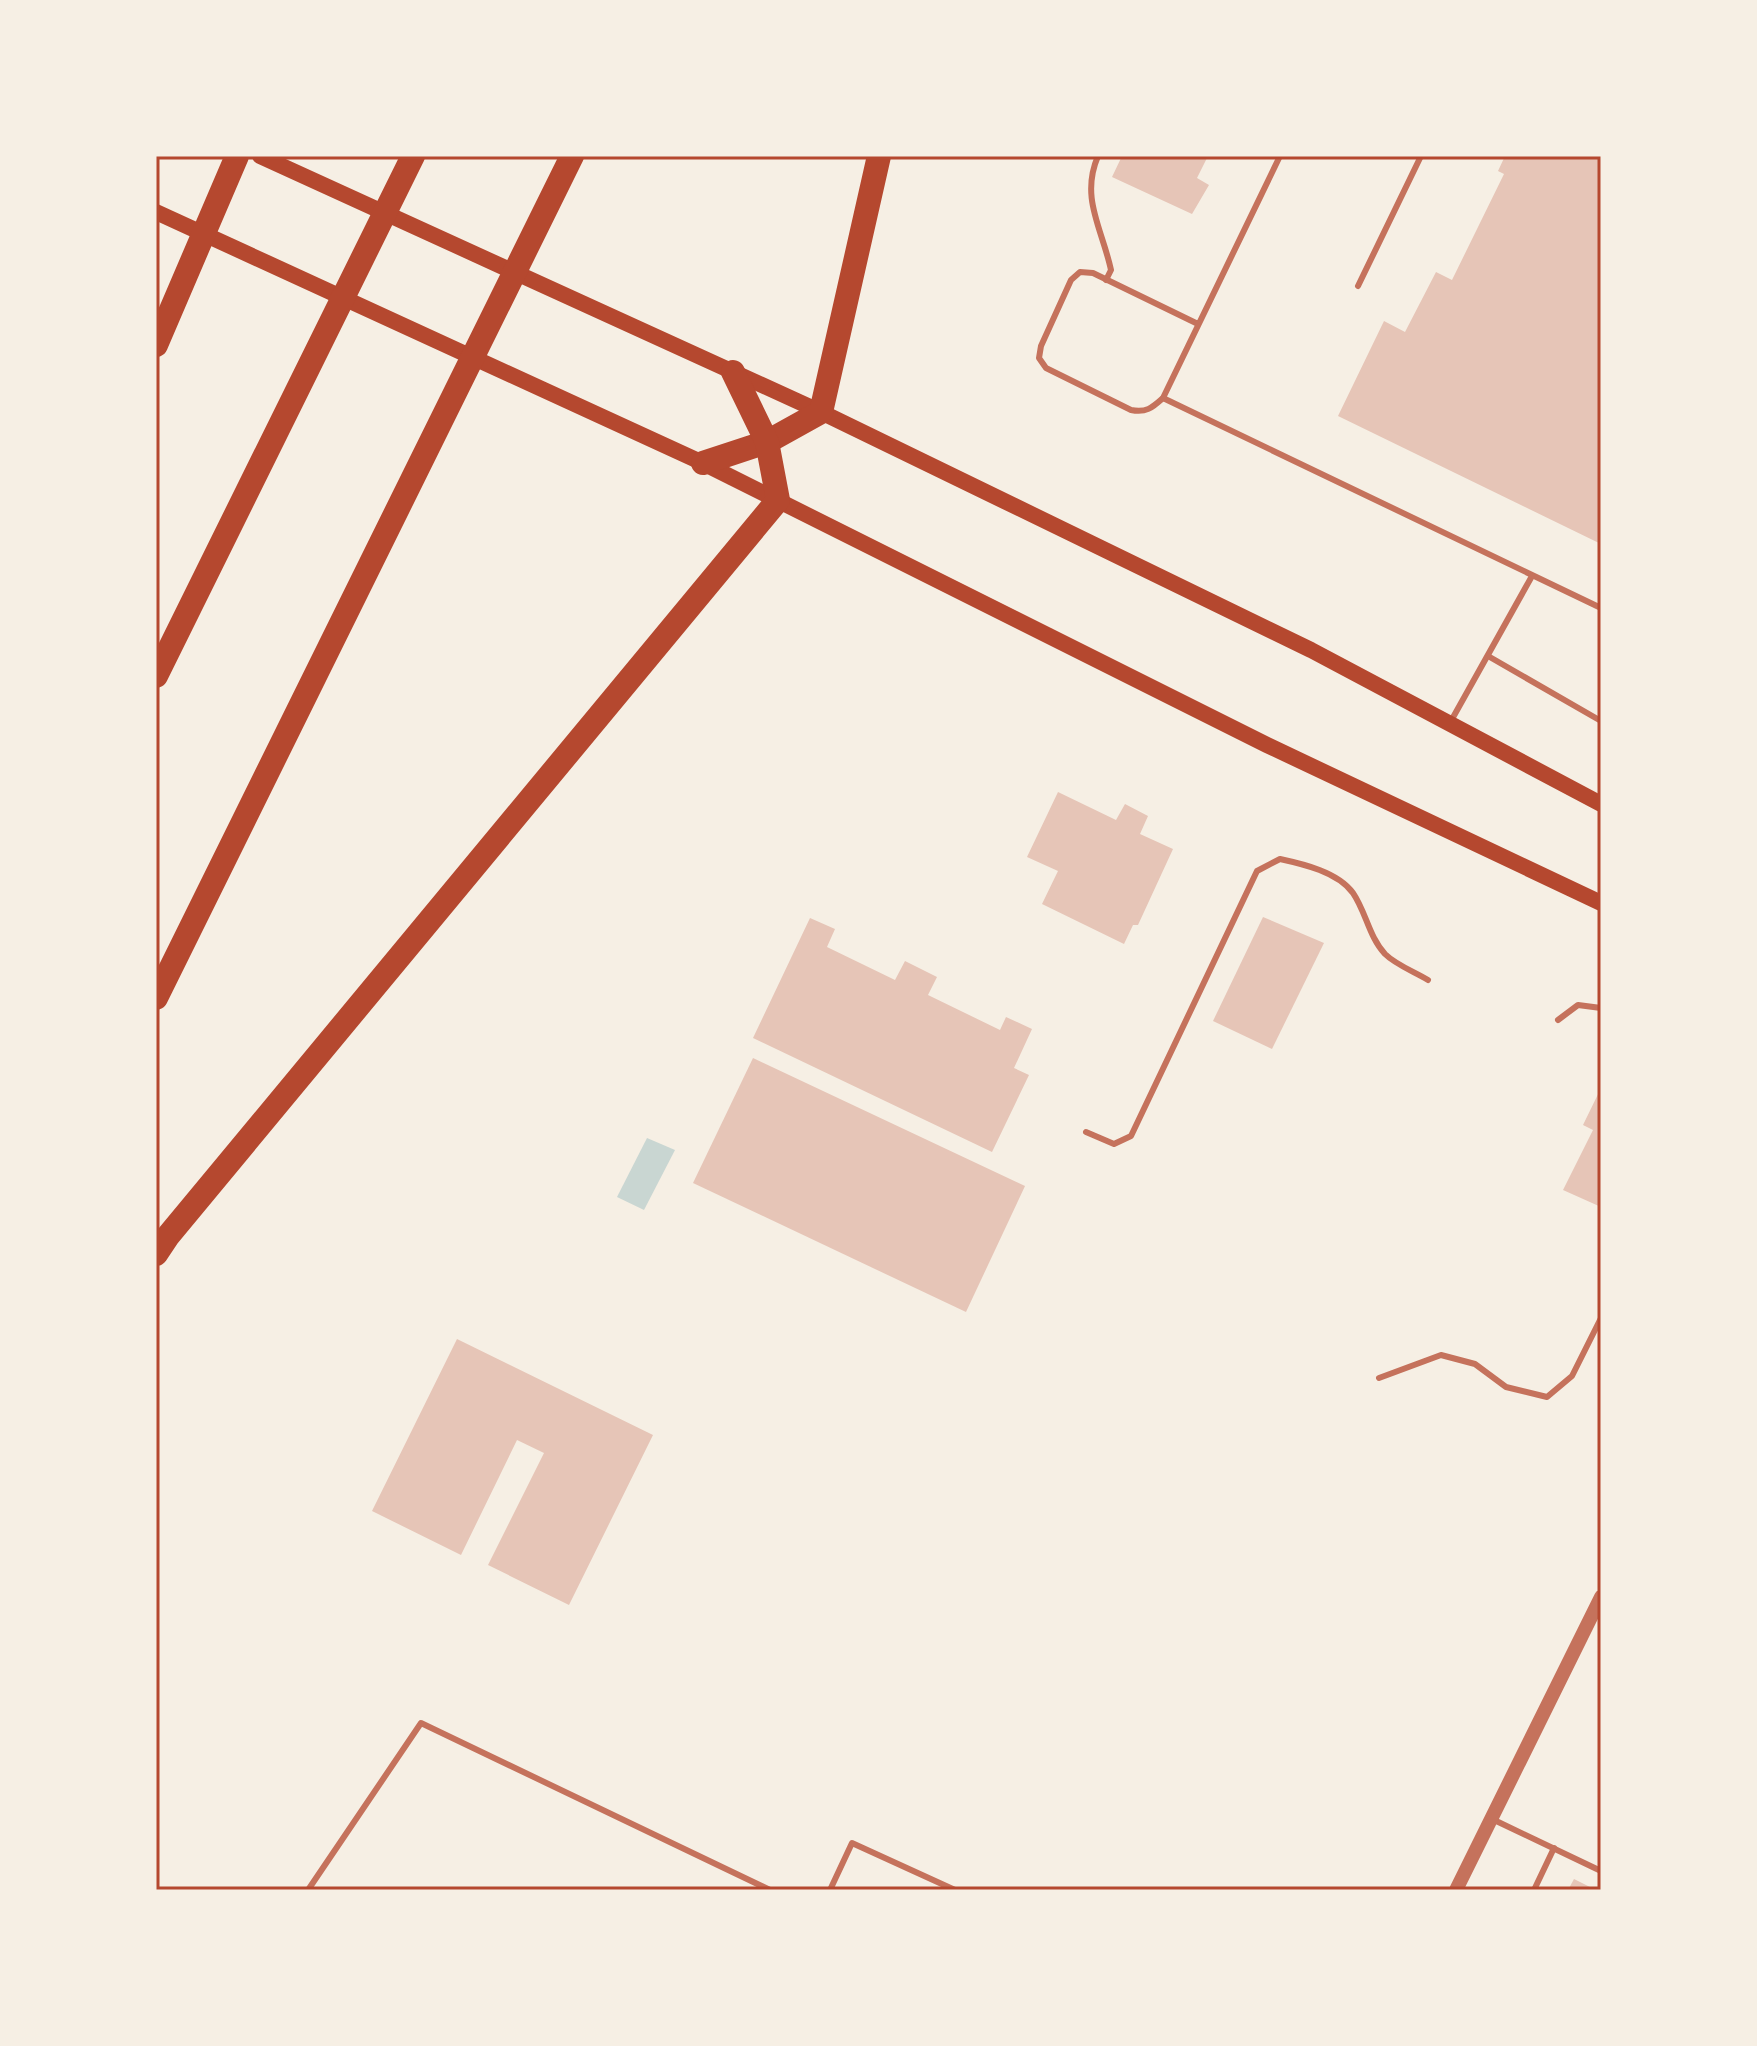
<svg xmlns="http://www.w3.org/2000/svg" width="1757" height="2046" font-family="Cabin,sans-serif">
  <rect width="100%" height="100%" fill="#f6efe4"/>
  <polygon fill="#c9d6d2" points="647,1138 675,1150 644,1210 617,1197"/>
  <g fill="#e6c5b7">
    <polygon points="1122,156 1208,156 1197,178 1209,185 1192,214 1112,177"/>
    <polygon points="1505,156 1601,156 1601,544 1338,416 1384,321 1405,332 1436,272 1452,280 1504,174 1498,171"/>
    <polygon points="1058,792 1116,820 1125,804 1148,816 1140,834 1173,849 1138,925 1133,925 1124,944 1042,904 1058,871 1027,857"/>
    <polygon points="1263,917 1324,943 1272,1049 1213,1021"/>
    <polygon points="810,918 835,929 827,947 895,980 905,961 937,977 928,995 1000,1030 1006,1017 1032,1029 1014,1068 1029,1075 992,1152 753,1038"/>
    <polygon points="753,1058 1025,1186 966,1312 693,1183"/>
    <polygon points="1601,1088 1601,1207 1563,1190 1593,1130 1583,1125"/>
    <polygon points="457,1339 653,1435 569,1605 488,1565 544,1453 517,1440 461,1555 372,1511"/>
    <polygon points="1574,1879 1596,1890 1568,1890"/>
  </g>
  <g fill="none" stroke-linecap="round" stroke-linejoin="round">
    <g stroke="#c5725c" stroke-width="6">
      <path d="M1098 156C1080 198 1102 228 1111 270L1106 280"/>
      <polyline points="1358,286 1421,156"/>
      <path d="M1198 324 1093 273 1080 272 1071 280 1041 346 1039 358 1046 368 1131 410C1146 413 1152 408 1163 398L1280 156"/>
      <polyline points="1163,398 1601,608"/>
      <polyline points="1488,656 1601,721"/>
      <polyline points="1451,721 1532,576"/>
      <polyline points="1558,1020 1578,1005 1601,1008"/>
      <path d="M1086 1132 1114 1144 1131 1136 1257 871 1280 859C1303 864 1338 872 1353 893 1366 912 1369 937 1385 954 1396 965 1415 972 1428 980"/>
      <polyline points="1379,1378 1441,1355 1475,1364 1506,1387 1547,1397 1572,1376 1601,1318"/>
      <polyline points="1492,1819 1601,1871"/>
      <polyline points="308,1890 421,1723 770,1890"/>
      <polyline points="830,1890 852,1843 955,1890"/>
      <polyline points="1534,1890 1554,1848"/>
    </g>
    <polyline stroke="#c5725c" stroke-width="14" points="1456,1890 1601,1597"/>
    <g stroke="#b5482f" stroke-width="16">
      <polyline points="260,156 821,412 1311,650 1601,804"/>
      <polyline points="156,212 703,463 1267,745 1601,903"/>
    </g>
    <g stroke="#b5482f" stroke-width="24">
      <polyline points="156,345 237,156"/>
      <polyline points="703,463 767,442 821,412 879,156"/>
      <polyline points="156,676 413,156"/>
      <polyline points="156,998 572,156"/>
      <polyline points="156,1254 168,1236 778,500 767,442 733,372"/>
    </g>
  </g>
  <rect width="1757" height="2046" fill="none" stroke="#f6efe4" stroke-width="316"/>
  <rect x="158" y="158" width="1441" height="1730" fill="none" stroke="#b5482f" stroke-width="3"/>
</svg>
